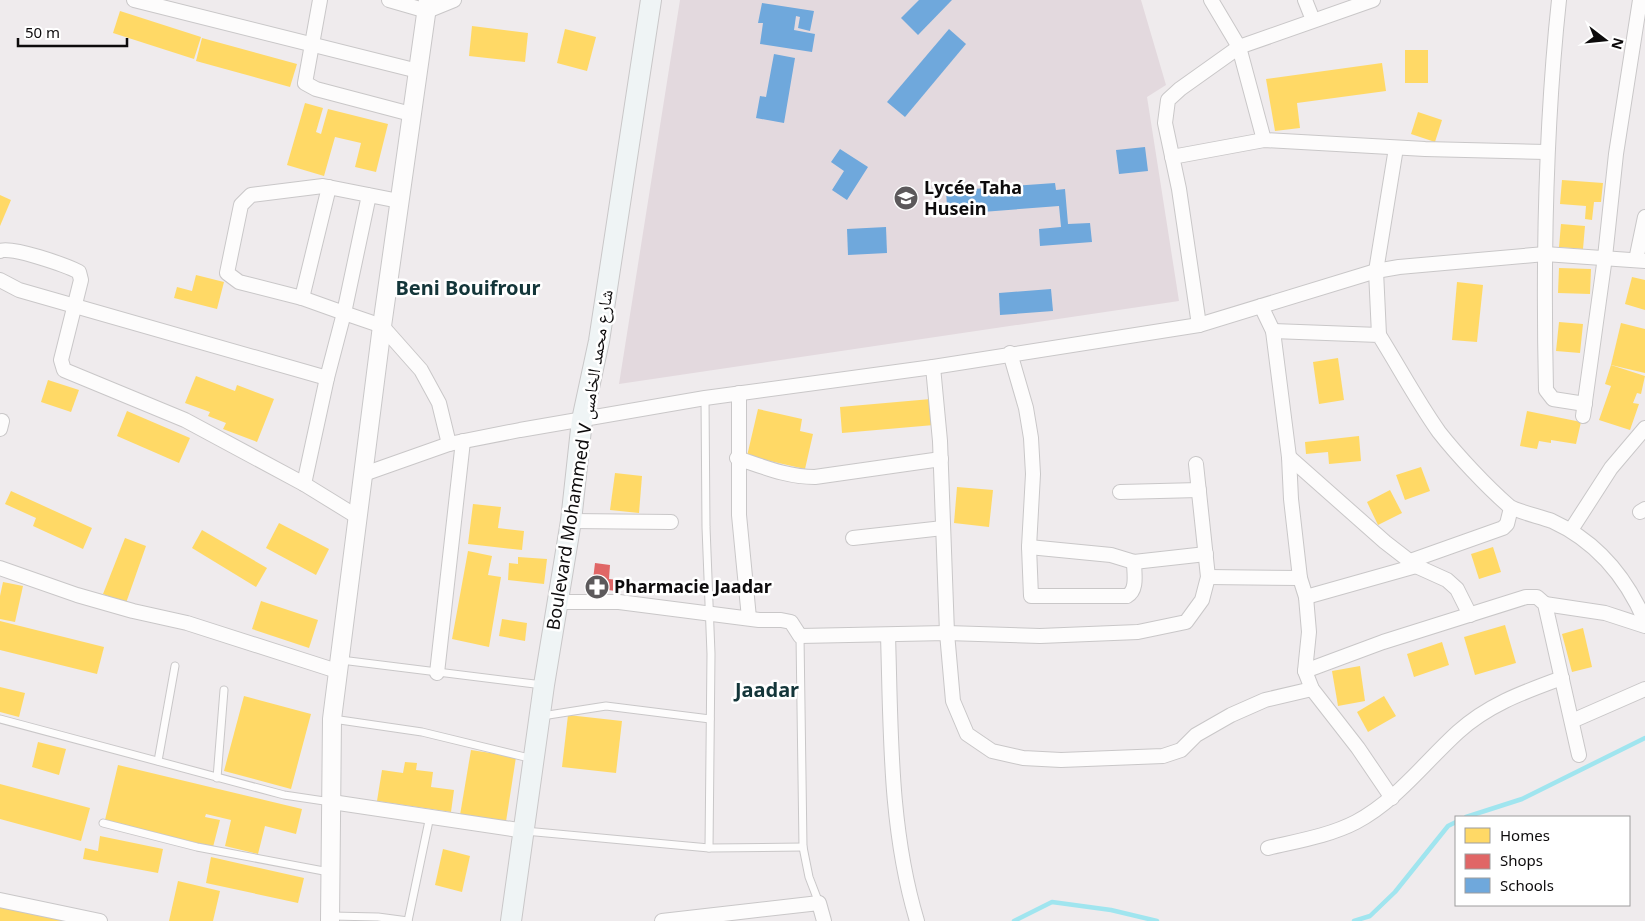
<svg xmlns="http://www.w3.org/2000/svg" width="1645" height="921" font-family="'Noto Sans','Noto Naskh Arabic',sans-serif">
  <rect width="100%" height="100%" fill="#efebed"/>
  <polygon fill="#e3d9de" points="680,0 1141,0 1166,85 1147,97 1179,301 619,384"/>
  <g fill="#ffd966">
    <polygon points="120,11 201,37 194,59 113,33"/>
    <polygon points="472,26 528,33 525,62 469,56"/>
    <polygon points="565,29 596,37 587,71 557,63"/>
    <polygon points="202,38 297,64 290,87 196,61"/>
    <rect x="1405" y="50" width="23" height="33"/>
    <polygon points="1382,63 1386,91 1297,103 1300,128 1275,131 1266,79"/>
    <polygon points="305,103 323,108 316,132 321,134 328,109 388,124 376,172 355,167 361,143 335,137 324,176 287,165"/>
    <polygon points="1418,112 1442,120 1435,142 1411,134"/>
    <polygon points="1562,180 1603,183 1601,202 1594,202 1592,220 1585,219 1586,206 1560,204"/>
    <polygon points="0,195 11,200 0,226"/>
    <polygon points="1561,224 1585,226 1583,249 1559,247"/>
    <polygon points="1559,268 1591,269 1590,294 1558,293"/>
    <polygon points="196,275 224,282 217,309 174,298 177,287 192,291"/>
    <polygon points="1632,277 1645,280 1645,310 1625,304"/>
    <polygon points="1457,282 1483,285 1477,342 1452,340"/>
    <polygon points="1559,322 1583,324 1580,353 1556,351"/>
    <polygon points="1621,323 1645,329 1645,373 1611,365"/>
    <polygon points="1338,358 1344,400 1319,404 1313,362"/>
    <polygon points="1611,365 1645,376 1641,394 1637,393 1633,403 1639,404 1630,430 1599,420 1611,386 1605,384"/>
    <polygon points="196,376 235,391 237,385 274,399 257,442 223,429 226,423 208,416 210,412 185,403"/>
    <polygon points="48,380 79,390 71,412 41,402"/>
    <polygon points="931,399 934,425 842,433 840,407"/>
    <polygon points="758,409 802,419 800,431 813,434 805,469 747,456"/>
    <polygon points="127,411 190,438 179,463 117,436"/>
    <polygon points="1527,411 1581,422 1576,444 1551,440 1551,443 1539,441 1537,449 1520,446"/>
    <polygon points="1359,436 1361,461 1329,464 1328,452 1306,454 1305,442"/>
    <polygon points="1421,467 1430,491 1405,500 1396,475"/>
    <polygon points="615,473 642,476 639,513 610,510"/>
    <polygon points="957,487 993,490 989,527 954,523"/>
    <polygon points="1390,490 1402,513 1378,525 1367,502"/>
    <polygon points="11,491 92,528 83,549 33,526 36,518 5,504"/>
    <polygon points="473,504 501,507 498,528 524,531 522,550 468,544"/>
    <polygon points="279,523 329,549 316,575 266,548"/>
    <polygon points="202,530 267,568 256,587 192,548"/>
    <polygon points="125,538 146,546 126,603 103,594"/>
    <polygon points="1493,547 1501,572 1479,579 1471,554"/>
    <polygon points="468,551 492,556 488,575 501,577 489,647 452,639"/>
    <polygon points="518,557 547,559 544,584 508,580 509,563 518,564"/>
    <polygon points="3,582 23,586 15,622 0,619 0,596"/>
    <polygon points="261,601 318,620 309,648 252,629"/>
    <polygon points="502,619 527,623 525,641 499,636"/>
    <polygon points="0,621 104,647 97,674 0,650"/>
    <polygon points="1505,625 1516,663 1475,675 1464,637"/>
    <polygon points="1583,628 1592,667 1572,672 1562,634"/>
    <polygon points="1442,642 1449,665 1414,677 1407,654"/>
    <polygon points="1360,666 1365,701 1338,706 1332,671"/>
    <polygon points="0,687 25,693 19,717 0,712"/>
    <polygon points="244,696 311,714 291,789 224,771"/>
    <polygon points="1384,696 1396,716 1368,732 1357,712"/>
    <polygon points="568,715 622,721 616,773 562,767"/>
    <polygon points="38,742 66,749 59,775 32,767"/>
    <polygon points="471,750 516,757 505,828 459,821"/>
    <polygon points="405,762 417,763 416,770 433,772 431,787 454,790 451,812 377,801 382,770 403,773"/>
    <polygon points="118,765 302,809 296,834 265,826 258,854 225,846 231,820 206,814 205,817 220,820 213,847 105,820"/>
    <polygon points="0,784 90,808 81,841 0,819"/>
    <polygon points="100,836 163,849 158,873 83,859 85,848 98,851"/>
    <polygon points="443,849 470,856 462,892 435,885"/>
    <polygon points="211,857 304,878 298,903 206,883"/>
    <polygon points="178,881 220,891 213,921 169,921"/>
    <polygon points="0,906 66,920 66,921 0,921"/>
  </g>
  <polygon fill="#e06666" points="595,563 610,565 609,579 618,580 616,591 592,588"/>
  <g fill="#6fa8dc">
    <polygon points="919,0 952,0 918,35 901,18"/>
    <polygon points="762,3 814,11 810,31 798,28 800,17 796,16 794,30 815,34 812,52 760,44 763,23 758,23"/>
    <polygon points="949,29 966,44 905,117 887,102"/>
    <polygon points="774,54 795,58 784,123 756,118 760,96 766,97"/>
    <polygon points="1145,147 1148,171 1119,174 1116,150"/>
    <polygon points="840,149 868,167 847,200 832,190 844,171 831,162"/>
    <polygon points="1055,183 1056,190 1065,189 1068,224 1090,223 1092,242 1040,246 1039,229 1061,227 1059,206 943,215 942,206 947,206 946,191"/>
    <polygon points="886,227 887,253 848,255 847,229"/>
    <polygon points="1051,289 1053,311 1000,315 999,293"/>
  </g>
  <g fill="none" stroke-linecap="round" stroke-linejoin="round">
    <g stroke="#a0e5ef" stroke-width="4.5">
      <polyline points="1466,817 1522,799 1645,738"/>
      <polyline points="1014,921 1052,902 1111,910 1157,921"/>
      <polyline points="1354,921 1370,916 1395,892 1448,826 1456,822"/>
    </g>
    <defs>
      <g id="service">
        <polyline points="705,398 706,527 711,654 709,848"/>
        <polyline points="800,636 803,847 809,877 819,903"/>
        <polyline points="341,660 543,685"/>
        <polyline points="542,716 606,706 710,719"/>
        <polyline points="0,719 284,795 331,802"/>
        <polyline points="333,719 422,732 533,759"/>
        <polyline points="158,761 175,666"/>
        <polyline points="217,778 224,690"/>
        <polyline points="103,823 197,847 329,872"/>
        <polyline points="525,831 709,848 803,847"/>
        <polyline points="332,916 378,917 408,921"/>
        <polyline points="408,921 430,816"/>
      </g>
      <g id="minor">
        <polyline points="134,0 418,71"/>
        <polyline points="320,0 305,83 316,89 411,114"/>
        <polyline points="389,0 427,11 454,0"/>
        <polyline points="1211,0 1239,47 1264,140"/>
        <polyline points="1305,0 1313,20"/>
        <path d="M1559 0C1545 130 1543 259 1546 390L1553 399 1585 404"/>
        <polyline points="1172,157 1264,140 1425,149 1546,152"/>
        <polyline points="369,195 344,313 302,298 239,282 227,273 241,205 251,195 323,186 399,201"/>
        <path d="M0 251C9 245 68 266 79 272L81 280 61 360 64 370 185 420 304 484 356 516"/>
        <polyline points="1636,260 1645,217"/>
        <polyline points="0,280 19,290 327,378 344,313 382,326 421,370 439,403 449,444"/>
        <polyline points="302,298 329,187"/>
        <polyline points="1261,306 1273,331 1289,457 1291,499 1300,578 1306,597 1309,632 1305,671 1312,689 1358,748 1392,798"/>
        <polyline points="1199,325 1179,189 1165,123 1168,100 1180,89 1239,47 1373,0"/>
        <path d="M1273 331 1379 335C1399 367 1417 401 1439 432 1457 455 1487 487 1509 506 1515 511 1542 517 1552 521 1596 541 1626 577 1645 621"/>
        <polyline points="1379,335 1376,271 1396,148"/>
        <path d="M1010 353 1026 408 1031 438 1033 474 1029 547 1031 596H1127C1138 590 1134 573 1134 562"/>
        <polyline points="933,367 940,441 947,633 953,701 967,734 992,751 1023,758 1061,760 1163,756 1181,750 1196,735 1231,715 1265,700 1312,689"/>
        <polyline points="739,393 739,515 749,618"/>
        <polyline points="1583,416 1605,257 1616,154 1640,0"/>
        <polyline points="0,429 2,421"/>
        <polyline points="1289,457 1385,542 1416,566 1447,580 1457,589 1470,615"/>
        <path d="M737 458C764 467 787 477 815 477L941 459"/>
        <polyline points="364,474 449,444 520,430 705,398 933,367 1199,325 1376,271 1399,267 1545,254 1645,261"/>
        <polyline points="304,484 327,378"/>
        <polyline points="1120,492 1199,490"/>
        <polyline points="1640,512 1645,509"/>
        <polyline points="571,521 671,522"/>
        <polyline points="1571,530 1611,468 1645,428"/>
        <polyline points="853,538 943,528"/>
        <polyline points="1029,547 1111,555 1134,562 1206,554"/>
        <polyline points="1410,561 1503,528 1507,524 1511,508"/>
        <polyline points="0,568 77,595 133,611 187,623 337,671"/>
        <polyline points="1208,577 1300,578"/>
        <polyline points="1306,597 1416,566"/>
        <polyline points="558,602 619,602 759,620 781,620 791,622 800,636 947,633 1040,636 1138,632 1186,622 1202,600 1208,577 1196,464"/>
        <polyline points="1545,604 1605,613 1645,626"/>
        <path d="M888 635C891 731 889 828 917 921"/>
        <polyline points="1305,671 1383,642 1526,597 1537,597 1545,604 1579,755"/>
        <polyline points="437,673 463,441"/>
        <polyline points="1572,721 1645,689"/>
        <polyline points="332,802 525,831"/>
        <path d="M1268 848C1297 841 1329 836 1356 822 1397 800 1424 763 1458 732 1489 704 1524 692 1562 678"/>
        <polyline points="0,900 100,921"/>
        <polyline points="662,921 819,903 824,921"/>
      </g>
      <polyline id="tertiary" points="330,921 332,719 382,326 428,0"/>
      <polyline id="secondary" points="511,921 544,685 571,521 582,420 599,341 651,0"/>
    </defs>
    <use href="#service" stroke="#c9c7c8" stroke-width="9"/>
    <use href="#minor" stroke="#c9c7c8" stroke-width="16"/>
    <use href="#tertiary" stroke="#c9c7c8" stroke-width="20"/>
    <use href="#secondary" stroke="#c9c7c8" stroke-width="22"/>
    <use href="#service" stroke="#fdfcfc" stroke-width="7"/>
    <use href="#minor" stroke="#fdfcfc" stroke-width="14"/>
    <use href="#tertiary" stroke="#fdfcfc" stroke-width="18"/>
    <use href="#secondary" stroke="#eff4f5" stroke-width="20"/>
  </g>
  <defs>
    <symbol id="school-disc" viewBox="-11 -11 22 22"><circle r="9.5" fill="#5c595b" stroke="#fff"/><path d="M0-5L7-2L0 1L-7-2ZM-4 1L0 2.5L4 1V4Q0 6-4 4Z" fill="#fff"/></symbol>
    <symbol id="pharmacy-disc" viewBox="-11 -11 22 22"><circle r="9.5" fill="#5c595b" stroke="#fff"/><path d="M-2-6h4v4h4v4h-4v4h-4v-4h-4v-4h4Z" fill="#fff"/></symbol>
  </defs>
  <g fill-rule="evenodd">
    <use href="#school-disc" x="892" y="184" width="28" height="28"/>
    <use href="#pharmacy-disc" x="583" y="573" width="28" height="28"/>
  </g>
  <g text-anchor="middle" stroke-width="5" stroke-linejoin="round" paint-order="stroke">
    <g font-size="18" font-weight="bold" fill="#0d0b0c" stroke="#fff" text-anchor="start">
      <text x="924" y="194">Lycée Taha<tspan x="924" dy="21">Husein</tspan></text>
      <text x="614" y="593">Pharmacie Jaadar</text>
    </g>
    <g font-size="18" fill="#0d0b0c" stroke="#fff">
      <text transform="translate(580 460) rotate(-81)" y="6">Boulevard Mohammed V شارع محمد الخامس</text>
    </g>
    <g font-size="20" font-weight="bold" fill="#133539" stroke="#fff">
      <text x="468" y="295">Beni Bouifrour</text>
      <text x="767" y="697">Jaadar</text>
    </g>
  </g>
  <rect x="1455" y="816" width="175" height="90" fill="#ffffff" stroke="#9e9d9e"/>
  <rect x="1465" y="828" width="25" height="15" fill="#ffd966" stroke="#9e9d9e"/>
  <text x="1500" y="841" font-size="15" fill="#0d0b0c">Homes</text>
  <rect x="1465" y="854" width="25" height="15" fill="#e06666" stroke="#9e9d9e"/>
  <text x="1500" y="866" font-size="15" fill="#0d0b0c">Shops</text>
  <rect x="1465" y="878" width="25" height="15" fill="#6fa8dc" stroke="#9e9d9e"/>
  <text x="1500" y="891" font-size="15" fill="#0d0b0c">Schools</text>
  <g transform="translate(1605 40) rotate(106)" stroke="#ffffff" stroke-width="4" paint-order="stroke">
  <path d="M0-4L9 19L0 12L-9 19Z" fill="#0d0b0c"/>
  <text y="-8" font-size="14" font-weight="bold" text-anchor="middle" fill="#0d0b0c">N</text>
  </g>
  <path d="M18 38v8h109v-8" fill="none" stroke="#0d0b0c" stroke-width="2.5"/>
  <text x="25" y="38" font-size="15" fill="#0d0b0c" stroke="#ffffff" stroke-width="4" paint-order="stroke">50 m</text>
</svg>
